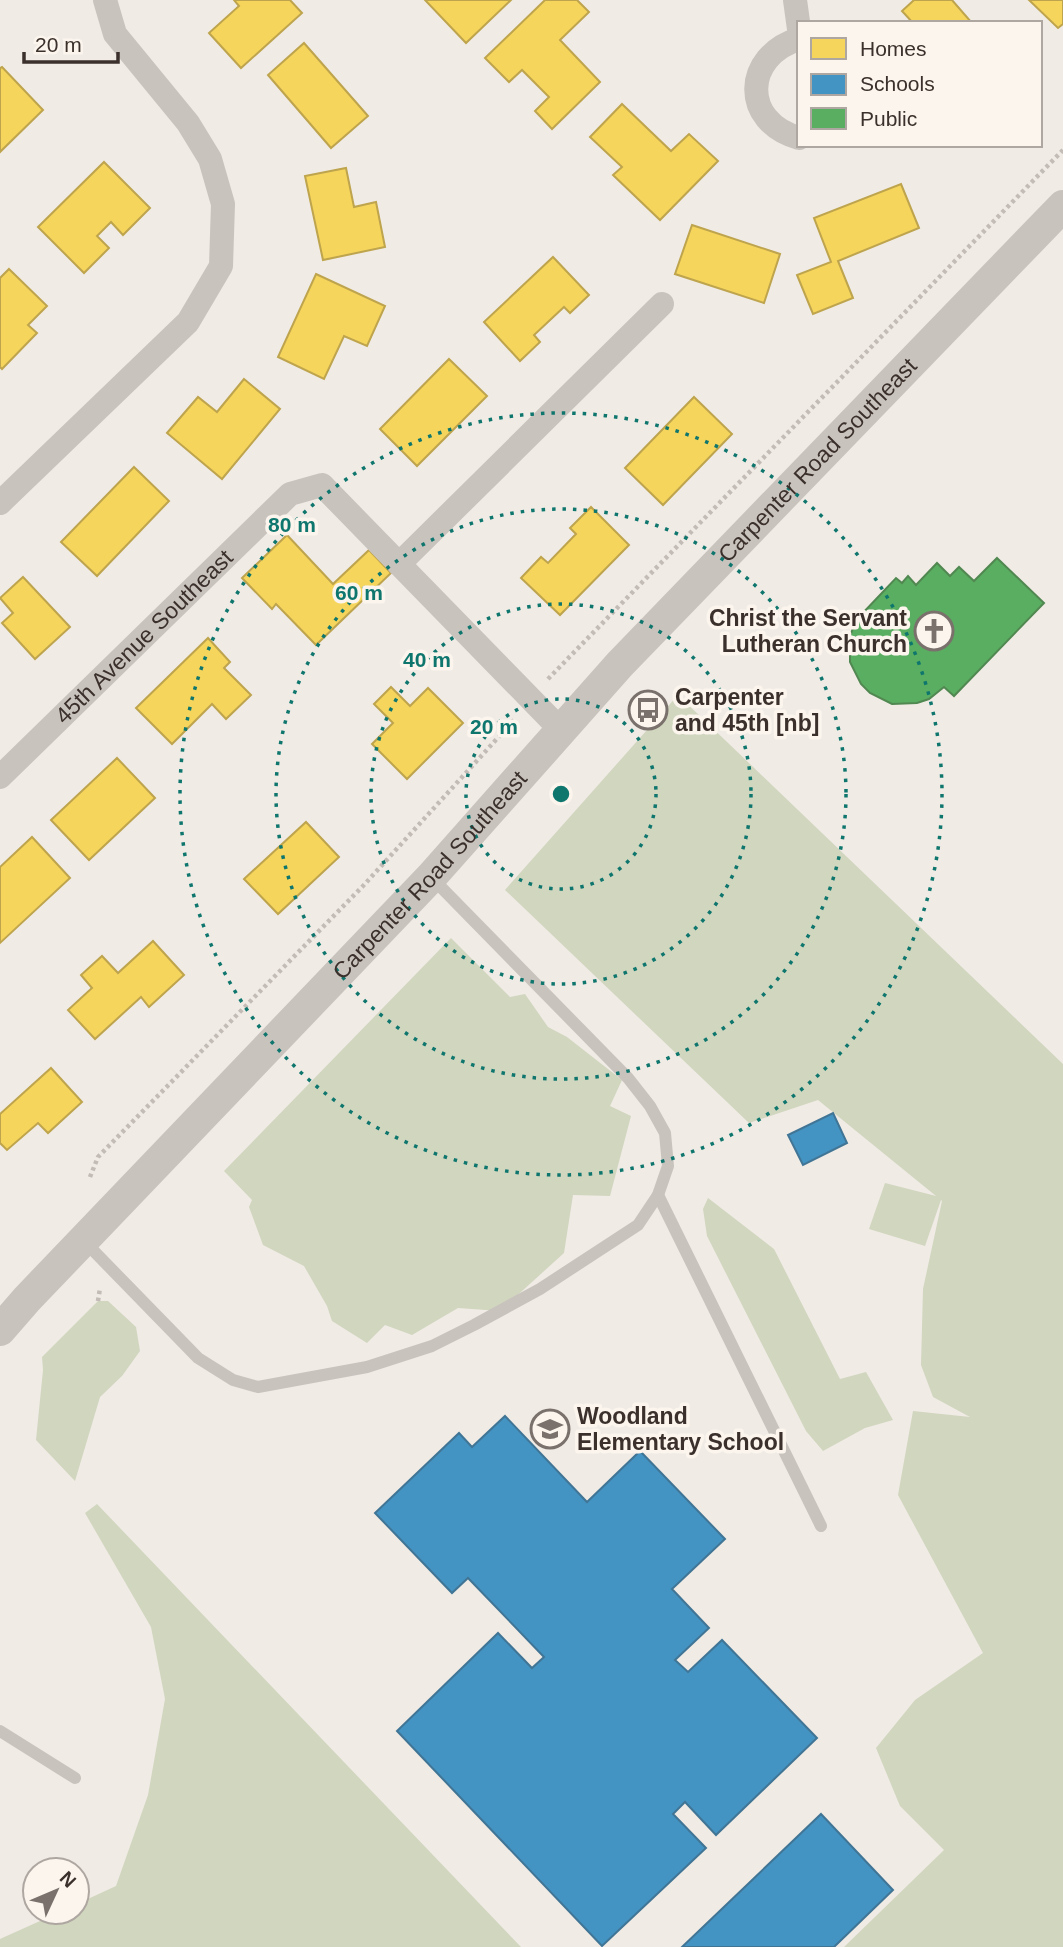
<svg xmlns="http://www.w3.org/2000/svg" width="1063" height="1947" font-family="Helvetica,sans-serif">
  <rect width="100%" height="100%" fill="#f0ebe5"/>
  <g fill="#d1d6bf">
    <polygon points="678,695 1063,1064 1063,1947 844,1947 944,1850 900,1806 876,1748 915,1700 983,1653 898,1495 913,1411 970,1417 933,1397 921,1365 923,1289 942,1201 941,1200 925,1246 869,1229 885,1183 936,1196 818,1100 749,1123 505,890"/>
    <polygon points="451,938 510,997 525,994 548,1027 567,1037 622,1080 610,1106 631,1116 610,1196 573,1195 564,1253 500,1311 458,1308 412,1335 385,1325 367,1343 332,1321 327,1306 304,1266 263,1245 249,1207 252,1200 224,1171"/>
    <polygon points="708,1198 774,1249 840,1379 866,1372 893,1420 865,1428 823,1451 806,1431 707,1236 703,1209"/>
    <polygon points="98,1301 108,1301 136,1327 140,1351 122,1376 100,1397 75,1481 36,1440 43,1370 42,1357"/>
    <polygon points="97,1504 521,1947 0,1947 0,1939 60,1912 77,1912 77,1904 116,1886 148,1795 165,1699 151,1627 85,1513"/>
  </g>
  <g fill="#f6d55c" stroke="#bea44d" stroke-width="2">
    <polygon points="234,0 290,0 302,13 241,68 209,33 239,6"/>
    <polygon points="425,0 511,0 466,43"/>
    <polygon points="545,0 577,0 589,12 560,40 600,82 552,129 535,111 549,97 522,70 509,82 485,58"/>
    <polygon points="914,0 952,0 972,23 913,23 902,11"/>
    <polygon points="1029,0 1063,0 1063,24 1058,28"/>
    <polygon points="304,43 368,116 331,148 268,75"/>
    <polygon points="2,67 43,110 0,152 0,68"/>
    <polygon points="622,104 671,151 689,134 718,161 660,220 613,175 622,167 590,137"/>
    <polygon points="104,162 150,208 123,235 111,222 97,236 109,248 84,273 38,227"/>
    <polygon points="346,168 354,207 376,202 385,247 323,260 305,176"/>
    <polygon points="901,184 919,228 838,261 853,298 813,314 797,275 831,262 814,218"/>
    <polygon points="692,225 780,254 764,303 675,274"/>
    <polygon points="553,257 589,295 570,313 564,307 534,335 540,342 520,361 484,322"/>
    <polygon points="9,269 47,306 28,325 37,333 2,369 0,367 0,278"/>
    <polygon points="316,274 385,306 367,346 344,336 324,379 278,357"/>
    <polygon points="449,359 487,396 417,466 380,429"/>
    <polygon points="244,379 280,409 222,479 167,433 198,397 217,412"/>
    <polygon points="694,397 732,434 663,505 625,468"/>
    <polygon points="134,467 169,501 97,576 61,542"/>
    <polygon points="591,507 629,545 560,615 521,578 541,557 548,563 576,534 570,528"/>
    <polygon points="287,535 333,584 369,550 391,573 316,645 276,604 272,609 242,578"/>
    <polygon points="23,577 70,627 35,659 2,623 13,613 0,598"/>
    <polygon points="208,638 230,662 224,668 251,695 226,719 212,704 172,744 136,708"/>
    <polygon points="391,687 410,706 428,688 463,723 407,779 372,744 393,723 374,704"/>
    <polygon points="117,758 155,798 89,860 51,820"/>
    <polygon points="306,822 339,857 278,914 244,879"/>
    <polygon points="32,837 70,878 0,943 0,867"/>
    <polygon points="153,941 184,975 149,1007 141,997 95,1039 68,1010 92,988 81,975 102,956 118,973"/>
    <polygon points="51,1068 82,1102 48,1133 38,1123 7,1150 0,1143 0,1114"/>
  </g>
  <g fill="#4393c3" stroke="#417595" stroke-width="2">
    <polygon points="833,1113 847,1143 803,1165 788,1135"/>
    <polygon points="505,1416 587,1502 640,1451 725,1539 672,1589 709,1628 675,1660 688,1672 722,1640 817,1738 716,1835 685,1802 673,1814 706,1848 602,1946 397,1731 498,1633 532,1668 544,1657 468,1578 452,1593 375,1513 459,1433 472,1447"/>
    <polygon points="821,1814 893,1890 834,1947 682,1947"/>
  </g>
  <polygon fill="#5aae61" stroke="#518851" stroke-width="2" points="997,558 1044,603 954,696 944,687 929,699 917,703 892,704 870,693 861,684 850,662 850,637 854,625 861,615 896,578 902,583 908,576 916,585 937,563 950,576 959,567 974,581"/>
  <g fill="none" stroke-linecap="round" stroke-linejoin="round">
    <g stroke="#c2bbb6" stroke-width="4.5" stroke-dasharray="3.5 3.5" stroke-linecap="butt">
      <polyline points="548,679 1063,150"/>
      <polyline points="90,1177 98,1157 363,886 514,720"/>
      <polyline points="98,1301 100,1288"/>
    </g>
    <g stroke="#c9c3be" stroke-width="12">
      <polyline points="658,1195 821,1526"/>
      <polyline points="84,1241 198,1358 233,1380 258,1387 367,1367 432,1346 474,1325 540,1289 638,1225 658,1195 668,1166 665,1133 650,1106 628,1078 431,877"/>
      <polyline points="0,1731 75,1778"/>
    </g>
    <g stroke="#c9c3be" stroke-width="24">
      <polyline points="795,0 799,29"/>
      <path d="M799 39C743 56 741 122 799 138"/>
      <polyline points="0,503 188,322 221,266 223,204 210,159 188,123 115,34 105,0"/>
      <polyline points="399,564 662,304"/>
      <path id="s1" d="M0 777 290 494 322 485 561 730"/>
    </g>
    <path stroke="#c9c3be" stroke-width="32" id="s2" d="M0 1330 27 1299 431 877 620 664 1063 206"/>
  </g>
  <g fill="none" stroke="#0f766e" stroke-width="3.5" stroke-dasharray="3.5 7">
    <circle cx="561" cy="794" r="95"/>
    <circle cx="561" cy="794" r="190"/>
    <circle cx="561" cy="794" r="285"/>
    <circle cx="561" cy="794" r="381"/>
  </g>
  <defs>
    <symbol id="church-ring" viewBox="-11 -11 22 22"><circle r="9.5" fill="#fbf5ee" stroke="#7a716c" stroke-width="1.5"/><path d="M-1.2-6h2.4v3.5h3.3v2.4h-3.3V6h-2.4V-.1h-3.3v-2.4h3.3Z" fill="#7a716c"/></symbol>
    <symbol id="bus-ring" viewBox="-11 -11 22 22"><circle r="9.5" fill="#fbf5ee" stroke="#7a716c" stroke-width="1.5"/><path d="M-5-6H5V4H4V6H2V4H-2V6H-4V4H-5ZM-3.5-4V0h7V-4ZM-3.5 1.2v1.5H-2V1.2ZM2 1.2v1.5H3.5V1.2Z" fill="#7a716c"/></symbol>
    <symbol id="school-ring" viewBox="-11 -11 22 22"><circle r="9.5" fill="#fbf5ee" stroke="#7a716c" stroke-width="1.5"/><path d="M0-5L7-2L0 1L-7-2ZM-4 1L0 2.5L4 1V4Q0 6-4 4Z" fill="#7a716c"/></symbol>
  </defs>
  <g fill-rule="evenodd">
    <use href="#church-ring" x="912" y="609" width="44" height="44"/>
    <use href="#bus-ring" x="626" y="688" width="44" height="44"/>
    <use href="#school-ring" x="528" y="1407" width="44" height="44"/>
  </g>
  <g text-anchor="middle" stroke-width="7" stroke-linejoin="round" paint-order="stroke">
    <g font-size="23" fill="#3b302b" stroke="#fbf5ee">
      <text dy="8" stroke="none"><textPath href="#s2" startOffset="1194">Carpenter Road Southeast</textPath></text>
      <text dy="8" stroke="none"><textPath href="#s1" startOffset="201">45th Avenue Southeast</textPath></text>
      <text dy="8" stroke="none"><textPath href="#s2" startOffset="626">Carpenter Road Southeast</textPath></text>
    </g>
    <g font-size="23" font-weight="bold" fill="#3b302b" stroke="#fbf5ee" text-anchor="start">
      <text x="907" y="626" text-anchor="end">Christ the Servant<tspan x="907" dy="26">Lutheran Church</tspan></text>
      <text x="675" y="705">Carpenter<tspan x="675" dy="26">and 45th [nb]</tspan></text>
      <text x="577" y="1424">Woodland<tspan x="577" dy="26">Elementary School</tspan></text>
    </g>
  </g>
  <circle cx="561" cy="794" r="10" fill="#0f766e" stroke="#fbf5ee" stroke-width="3.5"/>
  <g font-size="21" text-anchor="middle" font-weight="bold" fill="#0f766e" stroke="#fbf5ee" stroke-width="7" stroke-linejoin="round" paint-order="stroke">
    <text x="292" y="532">80 m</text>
    <text x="359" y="600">60 m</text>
    <text x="427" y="667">40 m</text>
    <text x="494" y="734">20 m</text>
  </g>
  <rect x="797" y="21" width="245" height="126" fill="#fbf5ee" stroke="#aea6a0" stroke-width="2"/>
  <rect x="811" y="38" width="35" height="21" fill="#f6d55c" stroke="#aea6a0" stroke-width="2"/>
  <text x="860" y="56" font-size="21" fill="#3b302b">Homes</text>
  <rect x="811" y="74" width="35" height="21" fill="#4393c3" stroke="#aea6a0" stroke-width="2"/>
  <text x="860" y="91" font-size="21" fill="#3b302b">Schools</text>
  <rect x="811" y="108" width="35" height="21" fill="#5aae61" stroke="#aea6a0" stroke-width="2"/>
  <text x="860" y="126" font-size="21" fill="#3b302b">Public</text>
  <g transform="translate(56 1891) rotate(46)"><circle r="33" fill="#fbf5ee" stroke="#aea6a0" stroke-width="2"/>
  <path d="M0-5L12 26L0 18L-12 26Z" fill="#7a716c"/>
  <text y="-10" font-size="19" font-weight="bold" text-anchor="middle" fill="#3b302b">N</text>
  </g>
  <path d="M24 52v10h94v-10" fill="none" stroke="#3b302b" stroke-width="3.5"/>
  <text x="35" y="52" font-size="21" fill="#3b302b" stroke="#fbf5ee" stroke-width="5" paint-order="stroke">20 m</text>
</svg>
